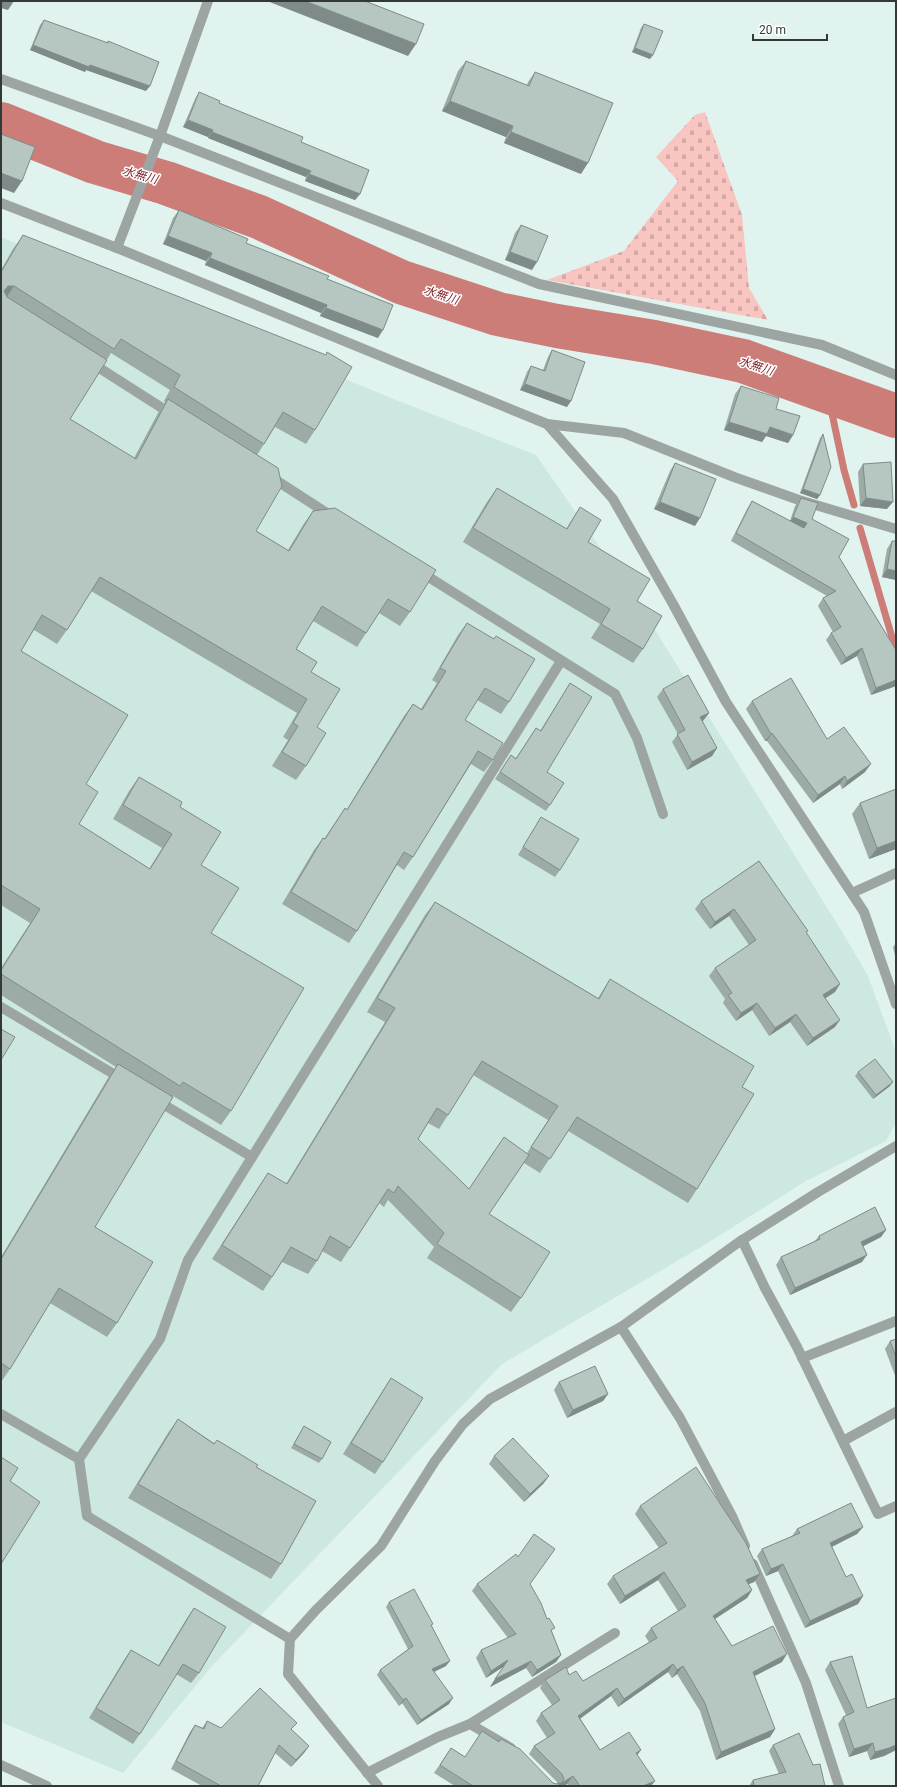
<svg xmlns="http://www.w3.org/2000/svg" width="897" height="1787" font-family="Roboto,'Noto Sans JP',sans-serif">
  <defs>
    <pattern id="cemetery-stones" width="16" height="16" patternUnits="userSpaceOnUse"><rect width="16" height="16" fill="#f8c5c1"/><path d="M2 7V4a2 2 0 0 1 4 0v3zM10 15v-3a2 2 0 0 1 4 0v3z" fill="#d5aaa6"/></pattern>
  </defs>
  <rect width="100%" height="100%" fill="#e1f3ee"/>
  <polygon fill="#cde8e1" points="1,237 386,396 536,455 636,599 844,935 868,976 896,1052 896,1123 886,1141 806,1181 701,1247 502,1364 212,1666 123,1773 1,1722"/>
  <polygon fill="url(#cemetery-stones)" points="705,112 742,215 749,288 768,320 547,280 624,251 678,181 656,157 695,115"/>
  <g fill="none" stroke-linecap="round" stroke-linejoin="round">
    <g stroke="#cc7d78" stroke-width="7">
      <polyline points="827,390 844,470 854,505"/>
      <polyline points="860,528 896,651"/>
    </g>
    <polyline stroke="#cc7d78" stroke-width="44" points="1,124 95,162 166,183 259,217 401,282 498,314 557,326 654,342 743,361 896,416"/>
    <g stroke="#9da5a3" stroke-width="10">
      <polyline points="1,79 160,136 539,284 822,345 896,375"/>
      <polyline points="1,203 117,248 547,424 624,433 734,477 799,500 896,529"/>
      <polyline points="117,248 160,136 208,1"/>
      <polyline points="90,362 173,415"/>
      <polyline points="547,424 613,499 673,604 726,702 864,912 896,1004"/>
      <polyline points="271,477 333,517"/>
      <polyline points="419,571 615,694 637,738 663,814"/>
      <polyline points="852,893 896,873"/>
      <polyline points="1,1007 122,1079"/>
      <polyline points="156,1100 252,1157"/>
      <polyline points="742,1240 765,1288 797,1347 878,1514 896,1506"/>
      <polyline points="621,1327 680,1418 732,1516 745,1546"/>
      <polyline points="802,1358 896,1321"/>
      <polyline points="1,1414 79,1459 87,1516 290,1639"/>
      <polyline points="843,1441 896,1412"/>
      <polyline points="79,1459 160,1339 188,1260 561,661"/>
      <polyline points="753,1564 806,1683 839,1786"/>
      <polyline points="470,1724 615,1633"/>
      <polyline points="1,1765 47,1786"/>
      <polyline points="367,1773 438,1737 470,1724 511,1748"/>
      <polyline points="378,1786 288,1674 290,1639 316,1610 381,1546 435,1461 463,1424 490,1399 621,1327 739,1242 818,1192 896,1146"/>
    </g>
  </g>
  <g fill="#9daba7" fill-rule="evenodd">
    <polygon points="44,20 107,43 108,41 146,91 86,70 85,72 30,50 40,25"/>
    <polygon points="644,24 650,59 632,52 641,28"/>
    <polygon points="466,61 527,85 528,82 535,72 581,174 504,143 506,137 442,111 458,71"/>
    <polygon points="199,92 219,103 301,142 360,194 355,200 305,181 306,177 208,138 208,137 183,127 195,99"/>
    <polygon points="179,210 246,243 327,279 378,338 320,316 321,313 205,265 206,261 163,244 173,218"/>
    <polygon points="521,225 532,270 505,260 515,233"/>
    <path d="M23 235 315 430 306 444 275 427 264 444 257 455 256 531 288 550 303 525 313 511 410 612 400 626 379 613 366 633 357 647 313 621 296 649 311 672 317 727 306 766 296 780 272 766 288 740 283 737 297 713 91 591 67 630 57 644 34 630 21 651 86 784 79 824 149 869 162 848 113 819 129 791 139 777 180 807 201 865 211 933 231 1111 221 1125 173 1096 95 1227 117 1323 107 1337 50 1303 10 1369 1 1382V1257L108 1078 116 1067 1 995V968L30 923 1 905V270L13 249ZM111 353 170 390 164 401 165 402 158 413 134 458 70 419Z"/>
    <polygon points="552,350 567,407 520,390 527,372 531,366 543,370 548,357"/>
    <polygon points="741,386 776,409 793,435 788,443 766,436 762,442 724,430 735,394"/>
    <polygon points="823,434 820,495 817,499 800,493 820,438"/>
    <polygon points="675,463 695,526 654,509 670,471"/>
    <polygon points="863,464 887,509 860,506 858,472"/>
    <polygon points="497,488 566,529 580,507 588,542 637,601 643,649 633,663 591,638 600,624 463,542 487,502"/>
    <polygon points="801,498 812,519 839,557 896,650 896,686 871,695 857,656 841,665 826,640 831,633 833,632 818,606 823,598 827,596 731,541 747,509 752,501 790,521 795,506"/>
    <polygon points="892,541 896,541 896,580 882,577 887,549"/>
    <polygon points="467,623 509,702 501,714 477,700 465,720 493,760 484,772 471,764 413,857 404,870 397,865 357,931 349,943 282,904 314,850 323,838 324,839 345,808 347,809 404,716 413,704 421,709 437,683 432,680 458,635"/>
    <polygon points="570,683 547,772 550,805 546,811 495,779 511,755 516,758 536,728 540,731"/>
    <polygon points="663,689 709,713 702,721 717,748 712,756 687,770 672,742 678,734 657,697"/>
    <polygon points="752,701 827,739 865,772 842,789 840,784 813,803 767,741 765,741 746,709"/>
    <polygon points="860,803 896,849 869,859 852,814"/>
    <polygon points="541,817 560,870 555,877 518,855 536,825"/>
    <polygon points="759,861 806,933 835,992 825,998 835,1027 807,1046 790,1022 769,1036 752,1010 736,1021 723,1003 725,999 709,976 715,968 749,945 729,916 710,929 695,909 701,901"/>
    <path d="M435 902 598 998 610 979 742 1087 697 1189 688 1203 568 1131 540 1173 524 1163 489 1214 521 1298 511 1312 427 1258 434 1247 388 1200 384 1207 379 1203 350 1248 341 1262 322 1251 317 1261 308 1274 282 1262 263 1291 212 1259 259 1186 268 1173 286 1184 385 1022 367 1012 425 915ZM473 1075 548 1120 527 1153 494 1151 469 1189 418 1139 428 1123 439 1129 448 1115Z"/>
    <polygon points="896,943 896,960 893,947"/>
    <polygon points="858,1072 890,1086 873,1099 855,1076"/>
    <polygon points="886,1230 881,1237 863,1246 862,1262 790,1295 776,1265 781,1257 814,1242 819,1236"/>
    <polygon points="896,1339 896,1378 885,1349 890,1341"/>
    <polygon points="391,1378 383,1462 375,1474 343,1454 383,1390"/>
    <polygon points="559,1382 608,1394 603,1401 567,1418 554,1390"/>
    <polygon points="178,1419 214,1443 256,1467 281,1564 271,1579 128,1498 168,1433"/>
    <polygon points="304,1426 322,1459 319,1463 291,1448"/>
    <polygon points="494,1456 549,1476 543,1484 524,1502 489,1464"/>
    <polygon points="640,1506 760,1574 754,1582 748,1584 752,1590 747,1598 715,1619 732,1646 782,1662 754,1676 775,1729 770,1737 716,1760 700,1711 677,1674 672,1678 668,1672 618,1707 611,1696 580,1718 600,1750 641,1750 637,1755 651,1786 569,1786 567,1784 564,1786 455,1786 434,1773 451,1748 465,1757 482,1731 553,1783 556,1784 557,1784 557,1782 529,1754 534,1746 547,1738 536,1721 541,1713 552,1705 540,1688 545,1680 569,1675 583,1681 649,1642 645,1636 651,1628 678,1611 658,1580 620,1604 607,1584 613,1576 659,1548 635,1514"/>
    <polygon points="863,1527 857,1534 832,1547 846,1577 863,1596 858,1604 805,1628 778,1571 766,1576 757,1556 762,1549 792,1536 797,1529"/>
    <polygon points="477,1584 530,1584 552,1632 561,1655 556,1662 532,1677 526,1668 490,1687 503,1667 486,1678 476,1658 481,1650 508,1638 472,1591"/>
    <polygon points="389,1602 432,1626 446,1666 434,1672 449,1704 417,1725 402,1703 399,1706 377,1675 380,1670 408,1649 386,1607"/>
    <polygon points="194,1608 199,1673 191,1683 176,1674 140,1734 133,1744 89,1718 124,1660 131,1650 158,1666 187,1618"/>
    <polygon points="830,1662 867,1708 896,1698 896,1750 884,1756 870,1760 867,1751 849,1757 838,1724 843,1717 846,1715 825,1670"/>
    <polygon points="207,1721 221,1728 292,1730 309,1746 304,1753 291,1767 275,1753 258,1786 202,1786 171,1769 190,1732 195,1725 202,1728"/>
    <polygon points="773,1745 813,1765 825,1786 749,1786 753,1780 779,1774 769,1751"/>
  </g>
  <g fill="#7f8b88">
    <polygon points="1,1 14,1 8,10 1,8"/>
    <polygon points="267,1 305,1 416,44 408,56"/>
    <polygon points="33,45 150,86 146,91 86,70 85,72 30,50"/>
    <polygon points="635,48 653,55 650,59 632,52"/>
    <polygon points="450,101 513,126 506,137 442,111"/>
    <polygon points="188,120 213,130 208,137 183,127"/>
    <polygon points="212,132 311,171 306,177 208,138"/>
    <polygon points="511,132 588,163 581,174 504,143"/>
    <polygon points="1,173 22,181 14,193 1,188"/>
    <polygon points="309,174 360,194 355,200 305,181"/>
    <polygon points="168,236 212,253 206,261 163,244"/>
    <polygon points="510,252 537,262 532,270 505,260"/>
    <polygon points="210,258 327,305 321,313 205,265"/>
    <polygon points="8,286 14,286 4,301 1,296"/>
    <polygon points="326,308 383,330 378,338 320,316"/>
    <polygon points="525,384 571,401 567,407 520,390"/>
    <polygon points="729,422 770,427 793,435 788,443 766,436 762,442 724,430"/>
    <polygon points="803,489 820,495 817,499 800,493"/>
    <polygon points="866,498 893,502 887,509 860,506"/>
    <polygon points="660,502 700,518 695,526 654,509"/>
    <polygon points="793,517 807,523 802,530 788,525"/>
    <polygon points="887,569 896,571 896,580 882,577"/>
    <polygon points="862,648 857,656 841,665 846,658"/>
    <polygon points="896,680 896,686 871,695 876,688"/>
    <polygon points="709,713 703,721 695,725 700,717"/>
    <polygon points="772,733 767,741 765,741 771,734"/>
    <polygon points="717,748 712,756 687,770 692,762"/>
    <polygon points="871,764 865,772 842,789 847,781"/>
    <polygon points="845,776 840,784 813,803 818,795"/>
    <polygon points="896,841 896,849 869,859 877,848"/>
    <polygon points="734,909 729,916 710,929 715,922"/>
    <polygon points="840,984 835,992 818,1003 823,995"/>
    <polygon points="757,1003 752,1010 736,1021 741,1013"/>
    <polygon points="796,1014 790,1022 769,1036 775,1028"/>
    <polygon points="840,1020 835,1027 807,1046 813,1038"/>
    <polygon points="893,1082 890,1086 873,1099 876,1095"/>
    <polygon points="886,1230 881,1237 856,1250 861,1242"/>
    <polygon points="867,1255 862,1262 790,1295 795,1288"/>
    <polygon points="608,1394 603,1401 567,1418 573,1410"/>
    <polygon points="549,1476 543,1484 524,1502 530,1494"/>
    <polygon points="863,1527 857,1534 825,1550 830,1543"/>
    <polygon points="783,1564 778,1571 766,1576 771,1569"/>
    <polygon points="664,1572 658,1580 620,1604 625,1596"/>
    <polygon points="760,1574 754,1582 740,1588 746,1580"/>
    <polygon points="752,1590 747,1598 707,1624 713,1616"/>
    <polygon points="863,1596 858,1604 805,1628 810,1621"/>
    <polygon points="787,1654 782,1662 747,1680 753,1672"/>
    <polygon points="561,1655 556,1662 532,1677 537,1670"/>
    <polygon points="508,1660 503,1667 486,1678 491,1671"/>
    <polygon points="450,1661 446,1666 429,1674 432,1669"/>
    <polygon points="531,1661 526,1668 490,1687 495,1679"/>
    <polygon points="673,1664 668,1672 618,1707 624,1699"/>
    <polygon points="683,1666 677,1674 672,1678 677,1670"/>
    <polygon points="617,1688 611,1696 573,1724 578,1716"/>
    <polygon points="406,1698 402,1703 399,1706 403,1700"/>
    <polygon points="453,1698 449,1704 417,1725 421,1720"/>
    <polygon points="775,1729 770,1737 716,1760 721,1752"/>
    <polygon points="873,1743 867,1751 849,1757 854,1749"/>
    <polygon points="896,1745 896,1750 884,1756 870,1760 875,1752"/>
    <polygon points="309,1746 304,1753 291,1767 296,1760"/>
    <polygon points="641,1750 635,1758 636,1753"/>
    <polygon points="573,1776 567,1784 564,1786 557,1786"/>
    <polygon points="655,1781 651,1786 643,1786"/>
  </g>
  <g fill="#b6c7c2" stroke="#7f8b88">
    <polygon points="305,1 365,1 424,24 416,44"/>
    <polygon points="44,20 108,43 108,41 159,62 150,86 90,65 89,67 33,45"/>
    <polygon points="644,24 663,31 653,55 635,48"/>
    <polygon points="466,61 529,86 535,72 613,103 588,163 511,132 513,126 450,101"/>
    <polygon points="199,92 220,101 219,103 303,137 301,142 369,170 360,194 309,174 311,171 212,132 213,130 188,120"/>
    <polygon points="1,134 35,147 22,181 1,173"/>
    <polygon points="179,210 248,239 246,243 329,276 327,279 393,305 383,330 326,308 327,305 210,258 212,253 168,236"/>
    <polygon points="521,225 548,236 537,262 510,252"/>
    <polygon points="23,235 326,355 327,352 352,367 315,430 283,412 264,444 174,387 180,375 121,339 114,349 14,286 8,286 4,291 7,297 107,360 70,419 136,459 168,399 278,468 282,486 256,531 289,551 313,511 335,508 436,570 410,612 388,599 366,633 322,606 296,649 317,662 311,672 340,689 317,727 326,733 306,766 282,752 298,726 293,723 307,699 100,577 67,630 42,615 21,651 128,715 86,784 98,792 79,824 150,869 172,834 123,805 139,777 182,802 180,807 221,832 201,865 239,888 211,933 304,988 231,1111 183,1082 180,1086 1,974 1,970 40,909 1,885 1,272"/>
    <polygon points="552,350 585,362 571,401 525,384 531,366 545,371"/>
    <polygon points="741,386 779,398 776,409 800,416 793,435 770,427 767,434 729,422"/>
    <polygon points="823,434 831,467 820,495 803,489"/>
    <polygon points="891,462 893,502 866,498 863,464"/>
    <polygon points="675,463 716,479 700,518 660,502"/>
    <polygon points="497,488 567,529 580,507 601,520 588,542 650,579 637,601 662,616 643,649 601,624 610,609 473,528"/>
    <polygon points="801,498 818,503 812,519 849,539 839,557 896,650 896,680 876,688 862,648 846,658 831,633 841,627 823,598 836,591 736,533 752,501 804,528 807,523 793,517"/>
    <polygon points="892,541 896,541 896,571 887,569"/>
    <polygon points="467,623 494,639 496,636 535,659 509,702 485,688 465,720 503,743 493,760 478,751 413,857 404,852 357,931 291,892 323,838 325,839 345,808 347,810 413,704 422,710 446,671 440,668"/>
    <polygon points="688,675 709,713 700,717 717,748 692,762 677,734 685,730 663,689"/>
    <polygon points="791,678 827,739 844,727 871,764 847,781 845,776 818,795 772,733 771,734 752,701"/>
    <polygon points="570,683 592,697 547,772 564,783 550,805 500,772 511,755 516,759 536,728 541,731"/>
    <polygon points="896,789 896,841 877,848 860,803"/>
    <polygon points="541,817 579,839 560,870 523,847"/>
    <polygon points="759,861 808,931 806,932 840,984 823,995 840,1020 813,1038 796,1014 775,1028 757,1003 741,1013 728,995 732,993 715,968 756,940 734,909 715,922 701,901"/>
    <polygon points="435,902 599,999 610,979 754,1066 742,1087 754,1094 697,1189 577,1117 550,1159 531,1147 558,1106 482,1061 448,1115 437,1108 418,1139 469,1189 504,1137 529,1155 489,1214 550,1252 521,1298 437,1244 444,1233 398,1186 394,1193 388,1189 350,1248 330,1236 317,1261 291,1247 272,1277 222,1245 268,1173 287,1184 395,1008 377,998"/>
    <polygon points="1,1029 15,1037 1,1060"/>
    <polygon points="875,1059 893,1082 876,1095 858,1072"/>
    <polygon points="118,1064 173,1097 95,1227 153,1262 117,1323 59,1288 10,1369 1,1363 1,1259"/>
    <polygon points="875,1207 886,1230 861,1242 867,1255 795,1288 781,1257 820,1239 819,1236"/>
    <polygon points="896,1339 896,1357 890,1341"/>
    <polygon points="595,1366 608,1394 573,1410 559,1382"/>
    <polygon points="391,1378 423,1398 383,1462 351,1443"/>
    <polygon points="178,1419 214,1444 217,1440 258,1465 256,1467 316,1501 281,1564 138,1484"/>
    <polygon points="304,1426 331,1442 322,1459 294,1444"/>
    <polygon points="513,1438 549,1476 530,1494 494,1456"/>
    <polygon points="1,1457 18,1468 10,1481 40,1502 1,1564"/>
    <polygon points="696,1467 746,1543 760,1574 746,1580 752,1590 713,1616 732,1646 773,1626 787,1654 753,1672 775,1729 721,1752 705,1703 683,1666 677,1670 673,1664 624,1699 617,1688 578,1716 600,1750 629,1732 641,1750 636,1753 655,1781 643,1786 580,1786 573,1776 557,1786 473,1786 440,1765 451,1748 465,1757 482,1731 499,1742 501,1739 520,1749 553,1783 556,1784 562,1783 564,1779 562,1774 534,1746 555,1733 541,1713 560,1700 545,1680 566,1667 569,1675 576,1671 583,1681 657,1638 651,1628 686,1606 664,1572 625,1596 613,1576 667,1543 640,1506"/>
    <polygon points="851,1503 863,1527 830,1543 846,1577 852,1574 863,1596 810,1621 783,1564 771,1569 762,1549 800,1533 797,1529"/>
    <polygon points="534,1534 555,1549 530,1584 541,1603 547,1619 549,1618 555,1628 551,1630 561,1655 537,1670 531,1661 495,1679 508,1660 491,1671 481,1650 516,1634 477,1584 516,1554 518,1557"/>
    <polygon points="414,1589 433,1624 431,1625 450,1661 432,1669 453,1698 421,1720 406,1698 403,1700 380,1670 413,1646 389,1602"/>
    <polygon points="194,1608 226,1627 199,1673 183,1664 140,1734 96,1708 131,1650 159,1666"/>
    <polygon points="852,1656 867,1708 896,1698 896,1745 889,1748 875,1752 873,1743 854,1749 843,1717 854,1712 830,1662"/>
    <polygon points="260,1688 297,1723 291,1729 309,1746 296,1760 279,1745 258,1786 221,1786 176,1761 195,1725 204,1729 207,1721 221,1728"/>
    <polygon points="799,1733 813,1765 820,1764 825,1786 754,1786 753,1780 786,1772 773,1745"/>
  </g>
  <g text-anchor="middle" stroke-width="3" stroke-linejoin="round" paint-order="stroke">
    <g font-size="12" font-style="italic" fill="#7e1e22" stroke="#fff">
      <text transform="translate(140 175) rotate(16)" y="4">水無川</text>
      <text transform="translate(441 295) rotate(18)" y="4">水無川</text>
      <text transform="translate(756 366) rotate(18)" y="4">水無川</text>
    </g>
  </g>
  <rect width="897" height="1787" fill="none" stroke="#323937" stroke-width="4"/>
  <path d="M753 34v6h74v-6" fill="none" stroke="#323937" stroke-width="2"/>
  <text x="759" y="34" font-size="12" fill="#323937" stroke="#ffffff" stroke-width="3" paint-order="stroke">20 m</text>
</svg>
